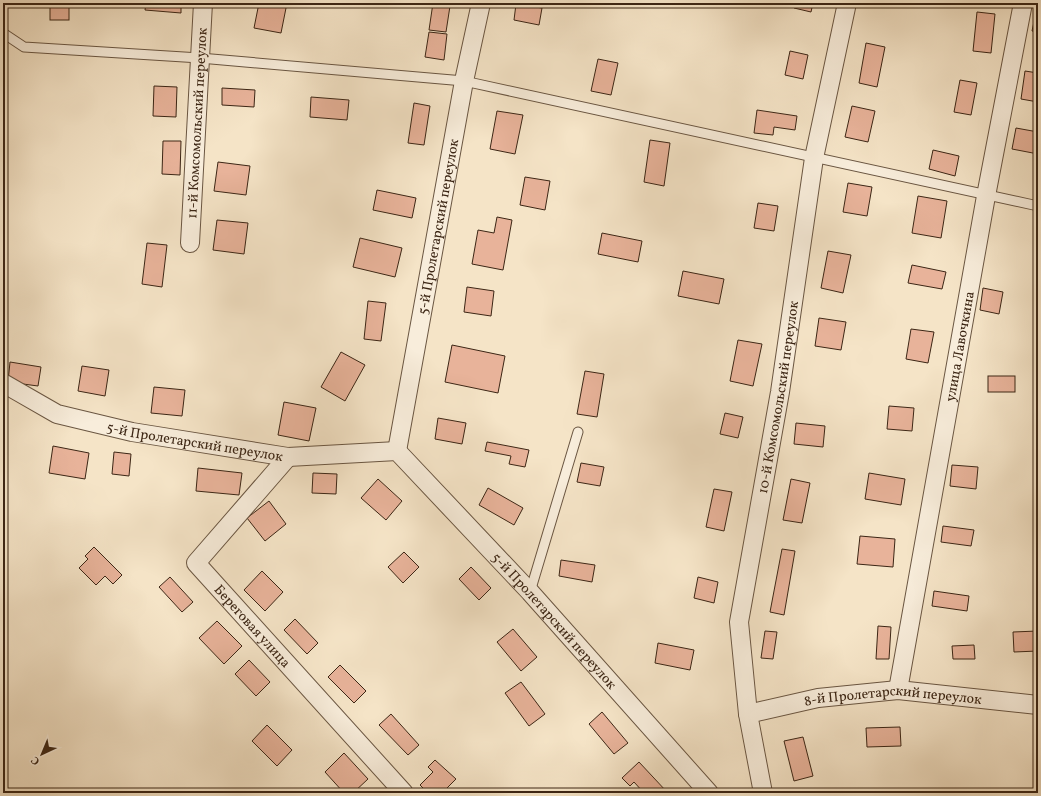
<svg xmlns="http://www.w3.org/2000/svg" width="1041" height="796" font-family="Vollkorn,serif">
  <rect width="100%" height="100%" fill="#f5e4c7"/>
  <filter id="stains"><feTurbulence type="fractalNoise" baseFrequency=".005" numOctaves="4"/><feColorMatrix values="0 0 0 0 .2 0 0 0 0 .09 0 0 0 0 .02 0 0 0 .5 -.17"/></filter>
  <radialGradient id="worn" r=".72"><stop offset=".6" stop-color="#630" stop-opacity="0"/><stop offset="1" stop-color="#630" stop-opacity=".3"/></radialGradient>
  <g fill="#e8b39a" stroke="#3c2615">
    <rect x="50" y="3" width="19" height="17"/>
    <polygon points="146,3 181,3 181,13 145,10"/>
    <polygon points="259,3 287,3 281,33 254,28"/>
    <polygon points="433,3 450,6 446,32 429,30"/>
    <polygon points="795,3 813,3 811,12 794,8"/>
    <polygon points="1038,3 1038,32 1032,31"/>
    <polygon points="516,4 542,8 539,25 514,20"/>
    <polygon points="977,12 995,14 991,53 973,51"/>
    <polygon points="429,32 447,34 444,60 425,57"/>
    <polygon points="866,43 885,47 877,87 859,83"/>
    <polygon points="790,51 808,55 803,79 785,75"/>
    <polygon points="598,59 618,63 611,95 591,91"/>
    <polygon points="1025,71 1038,73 1038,102 1021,99"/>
    <polygon points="960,80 977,83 971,115 954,112"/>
    <polygon points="154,86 177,87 176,117 153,116"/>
    <polygon points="222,88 255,90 254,107 222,105"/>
    <polygon points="311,97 349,100 347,120 310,117"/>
    <polygon points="414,103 430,106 424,145 408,143"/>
    <polygon points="852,106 875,111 868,142 845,137"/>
    <polygon points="757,110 797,116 795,130 774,127 773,135 754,133"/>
    <polygon points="497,111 523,115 515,154 490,149"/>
    <polygon points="1016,128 1038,132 1038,154 1012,149"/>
    <polygon points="650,140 670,143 664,186 644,182"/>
    <polygon points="163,141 181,141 180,175 162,174"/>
    <polygon points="933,150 959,156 955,176 929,169"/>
    <polygon points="218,162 250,166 246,195 214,191"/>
    <polygon points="525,177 550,181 545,210 520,205"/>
    <polygon points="848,183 872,187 867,216 843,212"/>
    <polygon points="377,190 416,198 412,218 373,210"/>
    <polygon points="918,196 947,201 941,238 912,233"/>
    <polygon points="758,203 778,206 774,231 754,228"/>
    <polygon points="497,217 512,220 503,270 472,264 478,230 494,233"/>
    <polygon points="217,220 248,223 244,254 213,250"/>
    <polygon points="602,233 642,241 638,262 598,254"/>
    <polygon points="360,238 402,248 395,277 353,267"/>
    <polygon points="147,243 167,245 162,287 142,284"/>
    <polygon points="828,251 851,255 843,293 821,288"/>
    <polygon points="912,265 946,272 942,289 908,283"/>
    <polygon points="683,271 724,279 719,304 678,296"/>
    <polygon points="467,287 494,291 491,316 464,312"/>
    <polygon points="983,288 1003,292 999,314 980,310"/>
    <polygon points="368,301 386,303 381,341 364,339"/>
    <polygon points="819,318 846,322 841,350 815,346"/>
    <polygon points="911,329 934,332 928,363 906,359"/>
    <polygon points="738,340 762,344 753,386 730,381"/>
    <polygon points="452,345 505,356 498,393 445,382"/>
    <polygon points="341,352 365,365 345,401 321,387"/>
    <polygon points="10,362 41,367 38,386 8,382"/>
    <polygon points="82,366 109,370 105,396 78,391"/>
    <polygon points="585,371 604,374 597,417 577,414"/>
    <rect x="988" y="376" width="27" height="16"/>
    <polygon points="154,387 185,390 182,416 151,413"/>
    <polygon points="284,402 316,408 309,441 278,435"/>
    <polygon points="889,406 914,408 912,431 887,429"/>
    <polygon points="725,413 743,417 738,438 720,434"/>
    <polygon points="438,418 466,423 462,444 435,439"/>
    <polygon points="796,423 825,426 823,447 794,444"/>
    <polygon points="487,442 529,450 525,467 509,464 511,456 485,451"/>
    <polygon points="53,446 89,453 85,479 49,473"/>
    <polygon points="114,452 131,454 129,476 112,474"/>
    <polygon points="581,463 604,467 600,486 577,482"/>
    <polygon points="952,465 978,467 976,489 950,486"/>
    <polygon points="198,468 242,473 239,495 196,491"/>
    <polygon points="313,473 337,474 336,494 312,493"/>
    <polygon points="869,473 905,479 901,505 865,499"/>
    <polygon points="378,479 402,501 386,520 361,498"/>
    <polygon points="791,479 810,483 802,523 783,520"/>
    <polygon points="488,488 523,508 514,525 479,505"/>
    <polygon points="714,489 732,492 724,531 706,527"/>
    <polygon points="269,501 286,524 265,541 247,518"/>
    <polygon points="943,526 974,530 971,546 941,542"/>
    <polygon points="860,536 895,539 893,567 857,564"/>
    <polygon points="94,547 122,575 113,584 105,576 96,585 79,568 88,559 85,556"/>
    <polygon points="782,549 795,551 784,615 770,612"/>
    <polygon points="404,552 419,567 403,583 388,567"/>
    <polygon points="561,560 595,565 592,582 559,576"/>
    <polygon points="471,567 491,588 479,600 459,579"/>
    <polygon points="262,571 283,592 265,611 244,590"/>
    <polygon points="170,577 193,602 182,612 159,587"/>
    <polygon points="698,577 718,582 714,603 694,598"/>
    <polygon points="934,591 969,596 967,611 932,606"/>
    <polygon points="295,619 318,643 307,654 284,630"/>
    <polygon points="217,621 242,646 224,664 199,638"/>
    <polygon points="878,626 891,627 889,659 876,659"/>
    <polygon points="513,629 537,657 521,671 497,642"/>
    <polygon points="765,631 777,632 773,659 761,658"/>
    <polygon points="1038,631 1038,651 1014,652 1013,632"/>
    <polygon points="658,643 694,650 690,670 655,663"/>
    <polygon points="974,645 975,659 953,659 952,646"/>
    <polygon points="249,660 270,682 256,696 235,674"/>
    <polygon points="340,665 366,691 354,703 328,677"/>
    <polygon points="521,682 545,714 529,726 505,693"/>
    <polygon points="602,712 628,743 614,754 589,724"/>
    <polygon points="391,714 419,745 408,755 379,725"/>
    <polygon points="267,725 292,750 277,766 252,741"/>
    <polygon points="900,727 901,746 867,747 866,728"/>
    <polygon points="803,737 813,776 794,781 784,741"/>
    <polygon points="344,753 368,779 353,793 344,793 325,772"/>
    <polygon points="435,760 456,779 442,793 428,793 420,785 433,772 428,767"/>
    <polygon points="639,762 667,792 666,793 644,793 634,782 630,786 622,778"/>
  </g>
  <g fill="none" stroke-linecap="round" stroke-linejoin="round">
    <defs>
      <g id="service">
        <polyline points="3,33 24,47 200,58 464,81 1038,206"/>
        <polyline points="530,592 578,432"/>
      </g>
      <g id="minor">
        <path id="s1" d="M190 243 203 3"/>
        <path id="s2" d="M3 383 57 414 132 432 288 457 397 451 530 592 709 793"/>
        <path id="s3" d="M397 451 464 81 481 3"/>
        <path id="s4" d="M288 457 196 563 404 793"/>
        <path id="s5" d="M898 690 986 196 1023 3"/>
        <path id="s6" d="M748 714 818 698 898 690 1038 705"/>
        <path id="s7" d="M763 793 748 714 739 622 780 392 814 158 847 3"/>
      </g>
    </defs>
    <use href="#service" stroke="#6a5642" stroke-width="11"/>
    <use href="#minor" stroke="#6a5642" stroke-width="20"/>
    <use href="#service" stroke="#f8eddb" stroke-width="9"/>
    <use href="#minor" stroke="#f8eddb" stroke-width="18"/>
  </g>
  <g text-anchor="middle" stroke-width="4" stroke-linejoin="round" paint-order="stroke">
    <g font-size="14" fill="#3c2615" stroke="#f8eddb">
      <text dy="5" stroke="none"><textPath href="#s1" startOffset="120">11-й Комсомольский переулок</textPath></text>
      <text dy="5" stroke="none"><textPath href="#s3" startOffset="228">5-й Пролетарский переулок</textPath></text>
      <text dy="5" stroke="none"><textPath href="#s5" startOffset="349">улица Лавочкина</textPath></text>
      <text dy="5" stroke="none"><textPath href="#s7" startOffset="401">10-й Комсомольский переулок</textPath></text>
      <text dy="5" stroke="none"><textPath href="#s2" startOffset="203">5-й Пролетарский переулок</textPath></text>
      <text dy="5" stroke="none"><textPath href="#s2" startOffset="638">5-й Пролетарский переулок</textPath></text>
      <text dy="5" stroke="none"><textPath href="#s4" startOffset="225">Береговая улица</textPath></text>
      <text dy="5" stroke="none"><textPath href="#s6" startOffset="147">8-й Пролетарский переулок</textPath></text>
    </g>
  </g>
  <rect width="1041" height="796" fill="none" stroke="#f5e4c7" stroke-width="16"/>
  <rect x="4" y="4" width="1033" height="788" fill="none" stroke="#3c2615" stroke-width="2"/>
  <rect x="8" y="8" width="1025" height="780" fill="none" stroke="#3c2615"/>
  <g transform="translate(42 754) rotate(224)" stroke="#f8eddb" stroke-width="3" paint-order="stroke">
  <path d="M0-3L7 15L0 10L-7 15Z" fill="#3c2615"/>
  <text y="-6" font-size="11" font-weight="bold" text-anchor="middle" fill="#3c2615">С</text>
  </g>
  <rect width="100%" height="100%" filter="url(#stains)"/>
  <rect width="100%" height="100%" fill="url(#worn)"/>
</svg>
